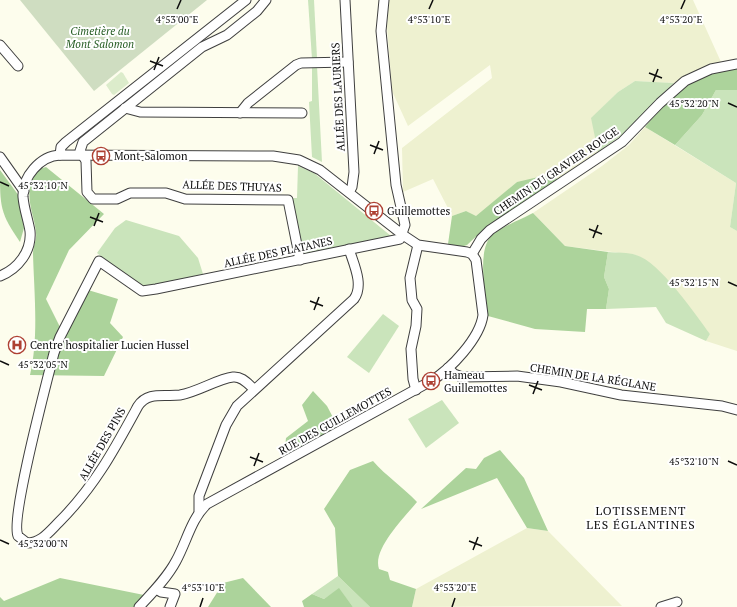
<svg xmlns="http://www.w3.org/2000/svg" width="737" height="607" font-family="'PT Serif',serif">
  <rect width="100%" height="100%" fill="#fdfded"/>
  <g fill="#eef1d0">
    <polygon points="389,0 693,0 721,62 700,69 674,83 635,81 618,92 592,118 598,152 560,180 517,182 476,217 466,211 452,216 433,179 403,192 402,148 492,78 490,65 408,126 392,91 387,26"/>
    <polygon points="645,127 736,183 730,227 737,231 737,351 706,341 710,334 636,255 565,246 533,213 602,166 629,145"/>
    <polygon points="527,528 548,531 622,606 412,607 416,589"/>
  </g>
  <g fill="#cae4bb">
    <polygon points="308,0 314,0 317,58 312,59"/>
    <polygon points="317,66 322,162 312,157 309,102 312,101 312,67"/>
    <polygon points="635,81 674,83 629,130 598,152 591,118 618,92"/>
    <polygon points="716,90 737,90 737,231 730,227 736,183 675,145 702,115"/>
    <polygon points="298,166 314,173 391,236 303,254 292,198 297,198"/>
    <polygon points="126,220 179,236 198,258 203,274 141,288 97,253 115,228"/>
    <path d="M608 252C617 253 628 252 636 255 659 261 695 314 710 334L706 341 666 323 656 307 606 309 609 289 604 277Z"/>
    <polygon points="383,314 399,326 369,373 347,357"/>
    <polygon points="442,400 459,423 426,448 408,419"/>
    <polygon points="338,576 370,607 353,607 339,589 324,599 312,594"/>
  </g>
  <g fill="#acd39b">
    <path d="M737 65V90H716L702 115 675 145 645 127C656 114 666 100 679 90 696 77 718 71 737 65Z"/>
    <path d="M46 167 104 214 69 250 46 299 65 337 88 290 118 299 110 323 123 337 104 376 30 375C39 338 34 291 33 254 33 247 37 239 36 233 35 218 27 203 30 187 32 179 37 169 46 167Z"/>
    <path d="M0 170 19 196 24 228 20 242C0 213 0 207 0 170Z"/>
    <polygon points="547,175 560,180 483,230 467,245 461,247 448,244 452,216 466,211 476,216 517,182"/>
    <path d="M533 213 565 246 608 252 604 277 609 289 606 309H587L585 332 535 329 488 316C486 295 476 251 492 235 501 227 522 219 533 213Z"/>
    <polygon points="313,391 327,406 338,427 284,457 286,438 308,421 302,405"/>
    <polygon points="500,450 524,478 548,531 527,528 497,478 421,509 466,468 476,469 484,458"/>
    <path d="M373 461C386 476 403 487 417 502 405 517 372 549 379 569L388 572 390 580 416 589 412 607H370L338 576 335 528 324 509 350 470Z"/>
    <polygon points="60,578 144,595 134,607 0,607 0,597 4,601"/>
    <polygon points="243,578 271,607 208,607 223,583"/>
    <polygon points="339,588 353,607 304,607 302,601 312,594 324,599"/>
  </g>
  <polygon fill="#cfddc1" points="20,0 207,0 94,91"/>
  <polygon fill="#dceccb" points="121,72 123,73 129,83 114,95 112,94 106,85"/>
  <g fill="none" stroke-linecap="round" stroke-linejoin="round">
    <defs>
      <g id="minor">
        <polyline points="266,0 257,11 227,35 202,47 83,142 80,151 86,161 87,192 93,199 117,199 130,193 166,193 185,199 288,200 300,260"/>
        <polyline points="345,0 354,172 352,187 349,192"/>
        <polyline points="0,45 18,66"/>
        <polyline points="125,108 140,112 302,113"/>
        <polyline points="240,113 248,103 296,65 301,63 348,62"/>
        <polyline points="60,155 61,147 66,142 246,0"/>
        <polyline points="0,157 24,191"/>
        <polyline points="472,254 481,239 490,230 622,142 660,103 685,81 711,69 737,64"/>
        <path d="M0 276C18 269 32 251 30 231 28 219 24 209 23 197 22 177 40 156 60 155L273 156 299 160 320 170 403 235 418 245 467 252 472 254 476 260 483 315C480 338 451 369 431 381L207 504C191 519 187 541 176 561 167 578 152 593 139 607"/>
        <polyline points="448,368 454,374 462,377 517,376 561,382 621,395 722,406 737,410"/>
        <path d="M254 389C248 384 242 376 233 377 217 379 198 392 180 395 164 397 148 391 138 406 114 450 95 486 59 522 49 532 41 543 27 543L18 536C10 519 47 381 54 353L60 337 99 261 142 291 156 289 400 239 405 225 396 185 381 31 384 0"/>
        <polyline points="416,390 413,379 411,349 416,326 417,309 412,300 410,278 418,245"/>
        <path d="M199 511V496L226 425 237 406 354 299C364 285 354 265 349 249"/>
        <polyline points="156,589 161,592 175,594 170,607"/>
        <polyline points="661,607 677,602"/>
      </g>
    </defs>
    <use href="#minor" stroke="#3f3f3f" stroke-width="11"/>
    <use href="#minor" stroke="#fff" stroke-width="9"/>
  </g>
  <path fill="none" stroke="#0c0c0c" stroke-width="1.5" d="M177 9 181 0M429 9 433 0M681 9 685 0M150 61 163 66M154 70 159 57M649 73 662 78M653 82 658 69M728 103 737 107M370 145 383 150M374 154 379 141M0 182 9 186M90 217 103 222M94 226 99 213M589 229 602 234M593 238 598 225M728 282 737 286M310 301 323 306M314 310 319 297M0 361 9 365M529 385 542 390M533 394 538 381M250 457 263 462M728 461 737 465M254 466 259 453M0 540 9 544M469 541 482 546M473 550 478 537M200 607 203 598M452 607 455 598"/>
  <defs>
    <symbol id="bus-ring" viewBox="-11 -11 22 22"><circle r="9.5" fill="#fff" stroke="#ae4033" stroke-width="1.5"/><path d="M-5-6H5V4H4V6H2V4H-2V6H-4V4H-5ZM-3.5-4V0h7V-4ZM-3.5 1.2v1.5H-2V1.2ZM2 1.2v1.5H3.5V1.2Z" fill="#ae4033"/></symbol>
    <symbol id="hospital-ring" viewBox="-11 -11 22 22"><circle r="9.5" fill="#fff" stroke="#ae4033" stroke-width="1.5"/><path d="M-5-5h3v3.5h4V-5h3V5h-3V1.5h-4V5h-3Z" fill="#ae4033"/></symbol>
  </defs>
  <g fill-rule="evenodd">
    <use href="#bus-ring" x="91" y="146" width="20" height="20"/>
    <use href="#bus-ring" x="364" y="201" width="20" height="20"/>
    <use href="#hospital-ring" x="7" y="335" width="20" height="20"/>
    <use href="#bus-ring" x="421" y="371" width="20" height="20"/>
  </g>
  <g text-anchor="middle" stroke-width="4" stroke-linejoin="round" paint-order="stroke">
    <g font-size="11" font-style="italic" fill="#265d24" stroke="#fff">
      <text x="100" y="35">Cimetière du<tspan x="100" dy="13">Mont Salomon</tspan></text>
    </g>
    <g font-size="11" fill="#0c0c0c" stroke="#fff">
      <text transform="translate(338 97) rotate(-93)" y="4">ALLÉE DES LAURIERS</text>
      <text transform="translate(556 171) rotate(-34)" y="4">CHEMIN DU GRAVIER ROUGE</text>
      <text transform="translate(232 186) rotate(2)" y="4">ALLÉE DES THUYAS</text>
      <text transform="translate(278 252) rotate(-12)" y="4">ALLÉE DES PLATANES</text>
      <text transform="translate(593 377) rotate(9)" y="4">CHEMIN DE LA RÉGLANE</text>
      <text transform="translate(335 421) rotate(-29)" y="4">RUE DES GUILLEMOTTES</text>
      <text transform="translate(102 444) rotate(-60)" y="4">ALLÉE DES PINS</text>
    </g>
    <g font-size="11" fill="#0c0c0c" stroke="#fff" text-anchor="start">
      <text x="114" y="160">Mont-Salomon</text>
      <text x="387" y="215">Guillemottes</text>
      <text x="30" y="349">Centre hospitalier Lucien Hussel</text>
      <text x="444" y="379">Hameau<tspan x="444" dy="13">Guillemottes</tspan></text>
    </g>
    <g font-size="12" letter-spacing="1" fill="#0c0c0c" stroke="#fff">
      <text x="641" y="515">LOTISSEMENT<tspan x="641" dy="14">LES ÉGLANTINES</tspan></text>
    </g>
  </g>
  <g font-size="10" text-anchor="middle" fill="#0c0c0c" stroke="#fff" stroke-width="4" stroke-linejoin="round" paint-order="stroke">
    <text x="177" y="23">4°53'00"E</text>
    <text x="429" y="23">4°53'10"E</text>
    <text x="681" y="23">4°53'20"E</text>
    <text x="694" y="107">45°32'20"N</text>
    <text x="43" y="189">45°32'10"N</text>
    <text x="694" y="286">45°32'15"N</text>
    <text x="43" y="368">45°32'05"N</text>
    <text x="694" y="465">45°32'10"N</text>
    <text x="43" y="547">45°32'00"N</text>
    <text x="203" y="591">4°53'10"E</text>
    <text x="455" y="591">4°53'20"E</text>
  </g>
</svg>
